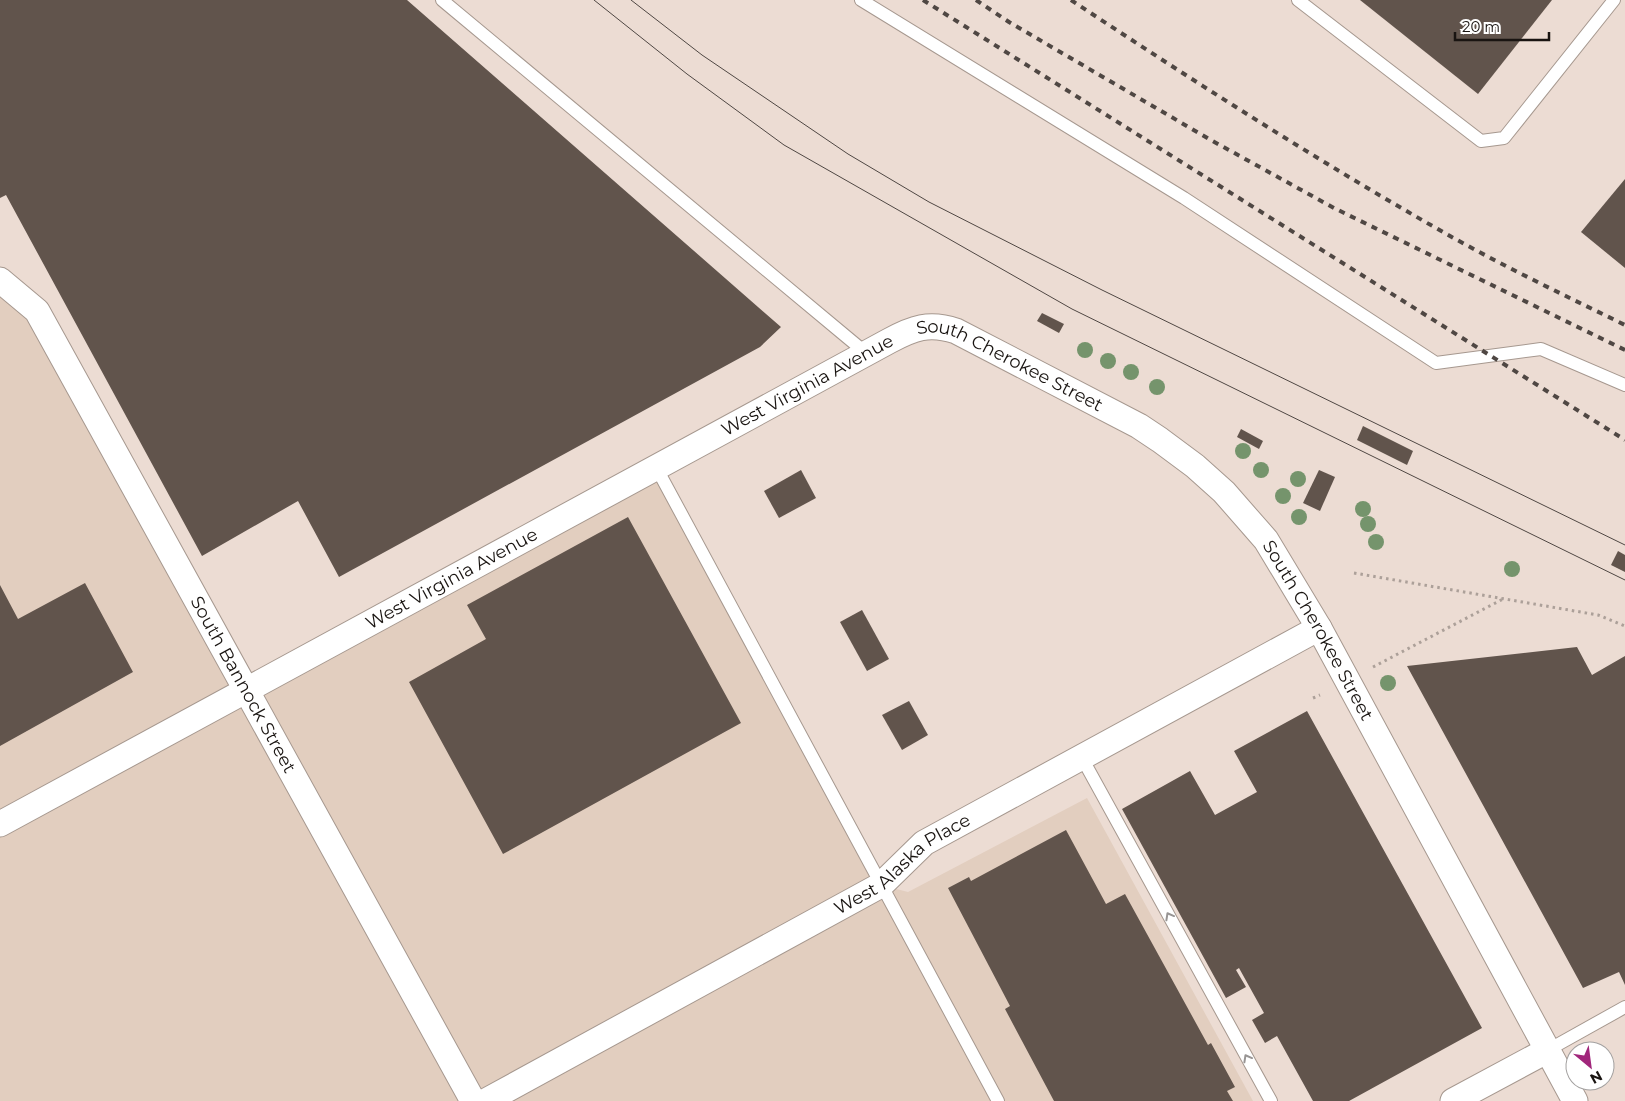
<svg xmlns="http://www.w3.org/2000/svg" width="1625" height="1101" font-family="Montserrat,sans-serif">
  <rect width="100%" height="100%" fill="#ecdcd3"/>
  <polygon fill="#e2cebf" points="0,281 37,311 247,690 656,467 881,885 908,892 1087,798 1253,1101 0,1101"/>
  <g fill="#61544c">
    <polygon points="0,0 407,0 781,327 760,347 339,577 298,501 202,556 6,195 0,198"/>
    <polygon points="1360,0 1552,0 1478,94"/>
    <polygon points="1625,179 1625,268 1581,232"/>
    <polygon points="1042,313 1064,324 1059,333 1037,321"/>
    <polygon points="1363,426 1413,451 1407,465 1357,440"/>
    <polygon points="1241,429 1263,441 1259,449 1237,437"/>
    <polygon points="801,470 816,498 779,518 764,491"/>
    <polygon points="1319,470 1335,477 1320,511 1303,503"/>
    <polygon points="628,517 741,723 503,854 409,682 486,639 467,605"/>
    <polygon points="1618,551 1625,555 1625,572 1611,565"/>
    <polygon points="85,583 133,672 0,746 0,585 18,619"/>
    <polygon points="862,610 889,659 867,671 840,622"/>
    <polygon points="1577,647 1592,675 1625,656 1625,985 1619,972 1583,988 1407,666"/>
    <polygon points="909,701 928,735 902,750 882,715"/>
    <polygon points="1307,711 1482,1028 1349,1101 1313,1101 1277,1036 1265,1043 1252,1020 1264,1013 1239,968 1236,970 1246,987 1226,998 1122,809 1190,771 1215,815 1257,792 1234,751"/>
    <polygon points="1066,830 1106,904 1125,894 1208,1045 1211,1043 1235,1087 1227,1091 1233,1101 1054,1101 1005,1009 1010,1006 948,888 969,877 971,881"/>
  </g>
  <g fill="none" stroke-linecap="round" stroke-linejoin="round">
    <defs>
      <g id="service">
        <polyline points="442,0 866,353"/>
        <polyline points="861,0 1184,198 1436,363 1541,349 1625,385"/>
        <polyline points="1298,0 1481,141 1504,138 1614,0"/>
        <polyline points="656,467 998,1101"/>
        <polyline points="1082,758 1271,1101"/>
        <polyline points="1548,1050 1625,1007"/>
      </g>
      <g id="minor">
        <path id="s1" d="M0 280 37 311 473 1101"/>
        <path id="s2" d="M0 824 889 341C913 328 929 322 956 331L1139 426 1160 440 1195 466 1224 492 1266 540 1319 628 1575 1101"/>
        <path id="s3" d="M486 1101 881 885 924 843 1319 628"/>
        <polyline points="1453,1101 1548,1050"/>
      </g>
    </defs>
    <use href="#service" stroke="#a6988f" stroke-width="14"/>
    <use href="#minor" stroke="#a6988f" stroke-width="27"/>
    <g stroke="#aca099" stroke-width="3" stroke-dasharray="2.5 4" stroke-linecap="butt">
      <polyline points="1354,573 1598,615 1625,626"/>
      <polyline points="1373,667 1503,599"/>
      <polyline points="1313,698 1320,695"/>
    </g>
    <use href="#service" stroke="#fff" stroke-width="12"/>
    <use href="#minor" stroke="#fff" stroke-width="25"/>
    <g stroke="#4f4743" stroke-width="1">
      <polyline points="594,0 687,74 784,145 1072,309 1625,580"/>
      <polyline points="631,0 702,55 848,154 929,202 1102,290 1625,545"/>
    </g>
    <g stroke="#4f4743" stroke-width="4" stroke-dasharray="6 6" stroke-linecap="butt">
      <polyline points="923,0 1625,440"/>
      <polyline points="976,0 1009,22 1209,139 1334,208 1625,350"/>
      <path d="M1071 0C1195 82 1321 163 1450 236 1507 268 1566 296 1625 325"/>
    </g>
  </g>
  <g fill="#75946c">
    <circle cx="1085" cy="350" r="8"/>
    <circle cx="1108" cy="361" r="8"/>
    <circle cx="1131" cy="372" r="8"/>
    <circle cx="1157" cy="387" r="8"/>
    <circle cx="1243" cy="451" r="8"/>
    <circle cx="1261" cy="470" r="8"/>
    <circle cx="1298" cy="479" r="8"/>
    <circle cx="1283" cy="496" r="8"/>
    <circle cx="1363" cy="509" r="8"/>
    <circle cx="1299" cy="517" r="8"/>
    <circle cx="1368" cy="524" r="8"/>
    <circle cx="1376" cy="542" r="8"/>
    <circle cx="1512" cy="569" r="8"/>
    <circle cx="1388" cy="683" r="8"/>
  </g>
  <defs><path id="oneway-chevron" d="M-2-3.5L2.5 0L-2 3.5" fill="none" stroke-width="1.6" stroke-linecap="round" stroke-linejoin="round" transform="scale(1.25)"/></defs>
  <g stroke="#989594">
    <use href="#oneway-chevron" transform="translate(1169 916) rotate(-119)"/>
    <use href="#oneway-chevron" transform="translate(1247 1058) rotate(-119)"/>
  </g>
  <g text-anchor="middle" stroke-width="5" stroke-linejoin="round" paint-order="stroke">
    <g font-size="18" fill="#191411" stroke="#fff">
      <text dy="6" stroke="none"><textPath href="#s2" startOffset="1144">South Cherokee Street</textPath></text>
      <text dy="6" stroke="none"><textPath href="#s2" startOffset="919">West Virginia Avenue</textPath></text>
      <text dy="6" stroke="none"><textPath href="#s2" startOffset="514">West Virginia Avenue</textPath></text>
      <text dy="6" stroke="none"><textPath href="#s2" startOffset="1564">South Cherokee Street</textPath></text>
      <text dy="6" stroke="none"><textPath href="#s1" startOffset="475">South Bannock Street</textPath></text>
      <text dy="6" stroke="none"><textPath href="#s3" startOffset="480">West Alaska Place</textPath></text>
    </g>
  </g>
  <g transform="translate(1590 1066) rotate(151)"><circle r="24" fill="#ffffff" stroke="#a3a1a0"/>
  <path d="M0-4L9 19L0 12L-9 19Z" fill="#a1267b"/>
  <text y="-8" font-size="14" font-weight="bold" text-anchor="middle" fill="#191411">N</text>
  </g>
  <path d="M1455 32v8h94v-8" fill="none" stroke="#191411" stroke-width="2.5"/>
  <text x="1462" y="32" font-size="15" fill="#191411" stroke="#ffffff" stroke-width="4" paint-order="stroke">20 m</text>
</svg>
